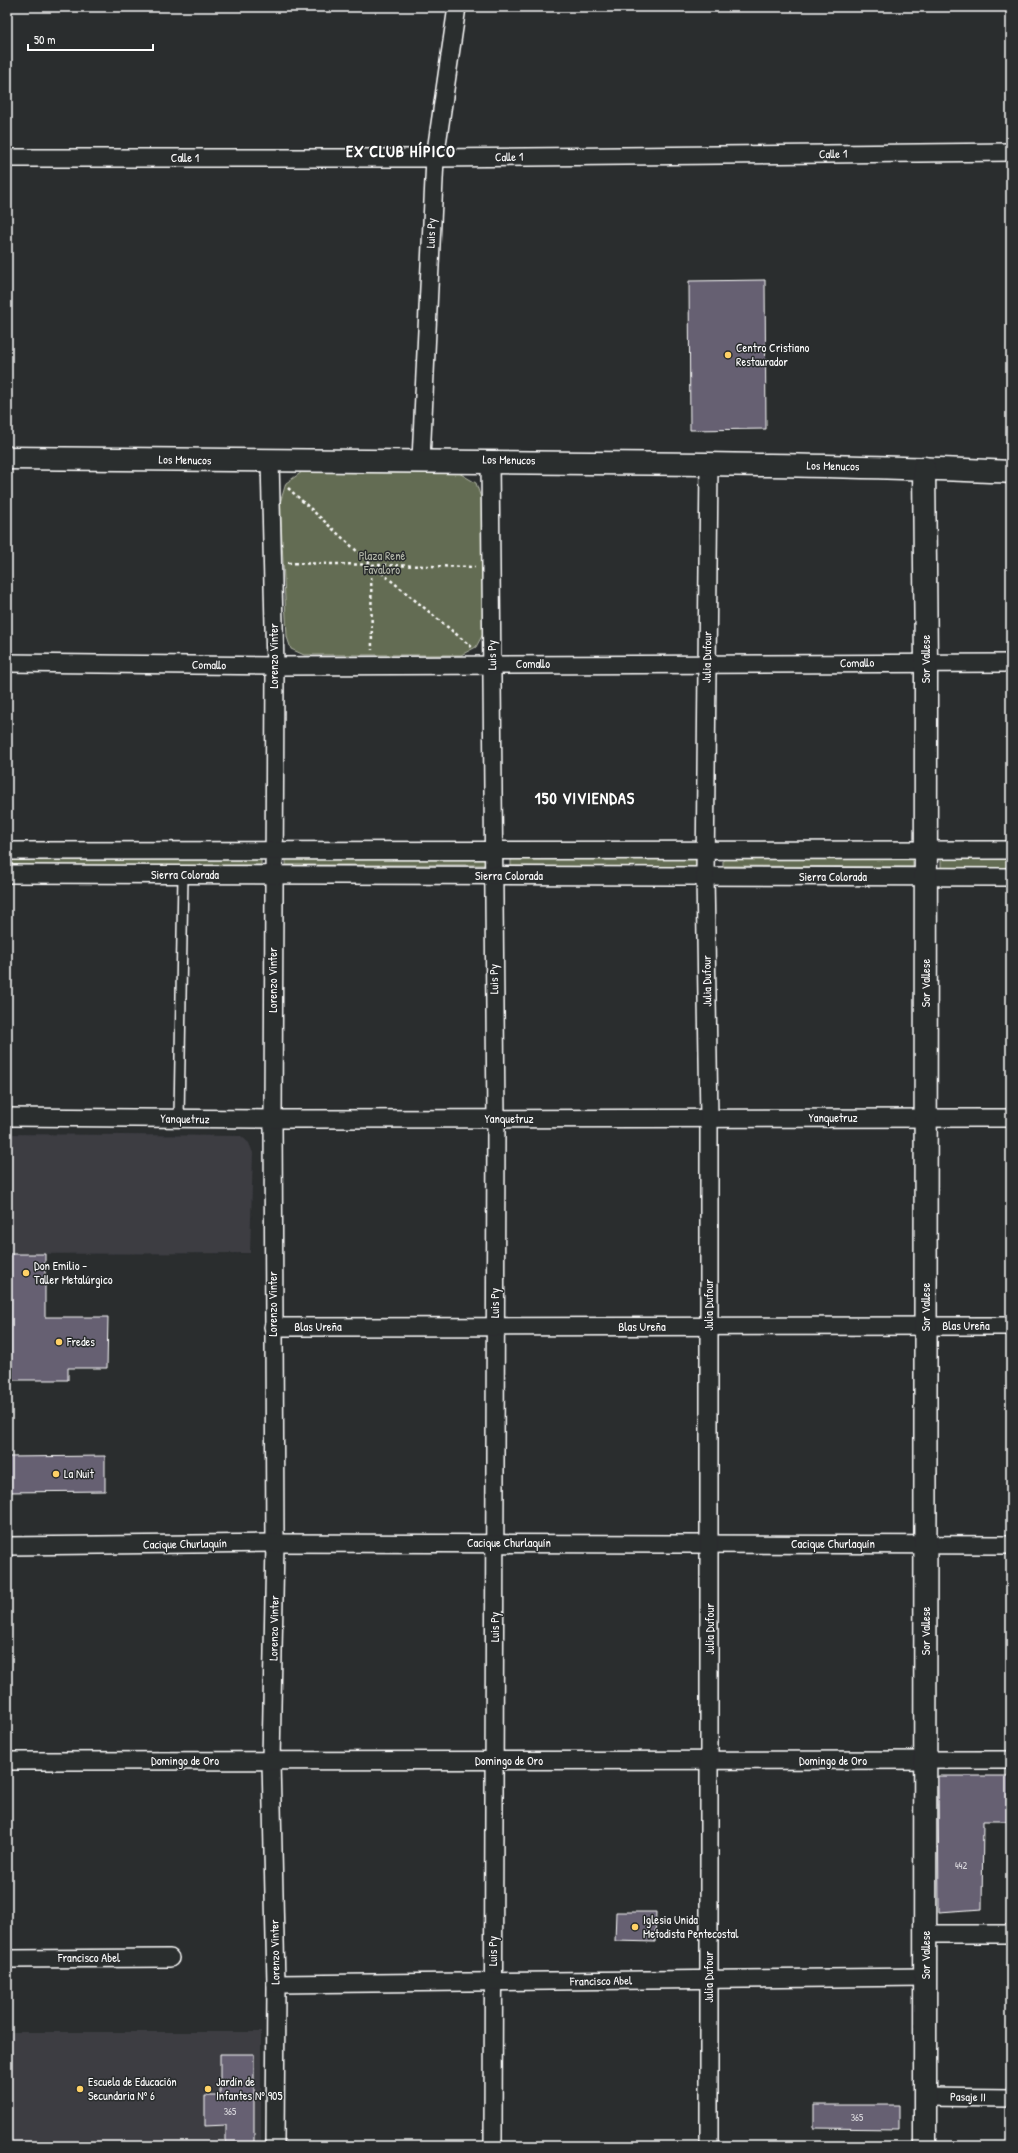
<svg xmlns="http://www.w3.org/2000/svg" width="1018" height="2153" font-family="'Patrick Hand',sans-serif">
  <rect width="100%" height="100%" fill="#2a2d2e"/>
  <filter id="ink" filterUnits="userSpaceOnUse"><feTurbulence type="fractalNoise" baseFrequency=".025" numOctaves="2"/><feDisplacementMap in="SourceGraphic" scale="8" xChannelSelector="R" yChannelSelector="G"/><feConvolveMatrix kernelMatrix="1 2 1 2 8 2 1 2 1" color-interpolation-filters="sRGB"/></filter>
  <g filter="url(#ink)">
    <g fill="#3c3c42">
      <polygon points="7,1134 241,1136 249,1143 253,1153 250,1253 7,1254"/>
      <rect x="7" y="2032" width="254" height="114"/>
    </g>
    <g fill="#646c52" stroke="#b2b6a8">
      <polygon points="302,472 459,473 476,483 482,501 483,634 476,647 461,655 304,655 291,649 287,637 280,503 286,483"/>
      <polygon points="261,855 261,865 7,868 7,858"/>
      <polygon points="485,856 485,865 286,865 286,857"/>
      <polygon points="511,858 698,859 698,868 511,866"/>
      <polygon points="723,858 913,859 913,867 723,866"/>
      <rect x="941" y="859" width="70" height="10"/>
    </g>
    <g fill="#666072" stroke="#fff">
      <polygon points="765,280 766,429 690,430 689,281"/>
      <polygon points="7,1254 45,1254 45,1317 108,1317 107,1368 68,1368 68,1380 10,1380 10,1293 7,1293"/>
      <polygon points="105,1456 105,1491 7,1492 7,1457"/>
      <polygon points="938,1776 1011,1776 1011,1821 983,1821 982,1909 939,1912"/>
      <polygon points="616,1912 656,1912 655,1942 615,1941"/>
      <polygon points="220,2054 254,2054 254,2143 226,2143 226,2125 205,2126 205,2096 220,2096"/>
      <polygon points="814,2105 899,2105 899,2129 814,2128"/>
    </g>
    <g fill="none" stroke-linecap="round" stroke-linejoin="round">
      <defs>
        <polyline id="lane" points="179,1118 183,875"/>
        <g id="street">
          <polyline points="7,158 435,158 1011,152"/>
          <polyline points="421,460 435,158 457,7"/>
          <polyline points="490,460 496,1119 493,2146"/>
          <polyline points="270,461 275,666 273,1119 275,1543 271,1761 276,1984 275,2146"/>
          <polyline points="7,663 275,666 1011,663"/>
          <polyline points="7,851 1011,850"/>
          <polyline points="7,874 1011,877"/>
          <polyline points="7,1117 273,1119 1011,1118"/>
          <polyline points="273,1327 1011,1326"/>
          <polyline points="7,1546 275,1543 1011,1545"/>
          <polyline points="7,1761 1011,1760"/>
          <polyline points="926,1934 1011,1934"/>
          <polyline points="7,1959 170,1958"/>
          <polyline points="276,1984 926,1977"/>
          <polyline points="925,2097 1011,2098"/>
          <polyline points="709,2146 709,1118 705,876 709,464"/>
        </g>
        <g id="secondary">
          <path d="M7 458C241 461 475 460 708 464 809 466 910 467 1011 472"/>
          <polyline points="924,468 926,662 925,2146"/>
        </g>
      </defs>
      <use href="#lane" stroke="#fff" stroke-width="12"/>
      <use href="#street" stroke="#fff" stroke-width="20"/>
      <use href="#secondary" stroke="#fff" stroke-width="25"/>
      <g stroke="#fff" stroke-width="2.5" stroke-dasharray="3 3" stroke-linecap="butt">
        <polyline points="288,488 371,564 473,648"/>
        <polyline points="288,563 475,567"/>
        <polyline points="371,565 372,650"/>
      </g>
      <use href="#lane" stroke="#2a2d2e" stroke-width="9"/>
      <use href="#street" stroke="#2a2d2e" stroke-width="17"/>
      <use href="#secondary" stroke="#2a2d2e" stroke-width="22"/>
    </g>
  </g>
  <g fill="#ffd166" stroke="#2a2d2e" stroke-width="1.5">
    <circle cx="728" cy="355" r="4"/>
    <circle cx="26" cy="1273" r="4"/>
    <circle cx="59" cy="1342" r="4"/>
    <circle cx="56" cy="1474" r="4"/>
    <circle cx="635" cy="1927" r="4"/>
    <circle cx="80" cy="2089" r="4"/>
    <circle cx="208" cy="2089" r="4"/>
  </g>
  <g text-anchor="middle" stroke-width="3" stroke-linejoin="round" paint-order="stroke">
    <g font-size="10" fill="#d9d7dc">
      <text x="961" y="1869">442</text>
      <text x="230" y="2115">365</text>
      <text x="857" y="2121">365</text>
    </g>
    <g font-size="12" fill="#fff" stroke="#2a2d2e">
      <text transform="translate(833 154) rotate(-1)" y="4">Calle 1</text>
      <text transform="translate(509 157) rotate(-1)" y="4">Calle 1</text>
      <text x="185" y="162">Calle 1</text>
      <text transform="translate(431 233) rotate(-88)" y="4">Luis Py</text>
      <text transform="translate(185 460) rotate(1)" y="4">Los Menucos</text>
      <text transform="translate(509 460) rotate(1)" y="4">Los Menucos</text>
      <text transform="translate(833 466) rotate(1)" y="4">Los Menucos</text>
      <text transform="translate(492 655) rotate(-91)" y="4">Luis Py</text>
      <text transform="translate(274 656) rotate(-90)" y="4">Lorenzo Vinter</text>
      <text transform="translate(707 657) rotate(-89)" y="4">Julia Dufour</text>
      <text transform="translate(926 659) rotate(-90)" y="4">Sor Vallese</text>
      <text transform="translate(857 663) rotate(-1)" y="4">Comallo</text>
      <text x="533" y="668">Comallo</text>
      <text transform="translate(209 665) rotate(1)" y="4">Comallo</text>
      <text x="185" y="879">Sierra Colorada</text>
      <text x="509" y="880">Sierra Colorada</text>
      <text x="833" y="881">Sierra Colorada</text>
      <text transform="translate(494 979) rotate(-91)" y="4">Luis Py</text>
      <text transform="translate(273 980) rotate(-90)" y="4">Lorenzo Vinter</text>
      <text transform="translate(707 981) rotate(-91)" y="4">Julia Dufour</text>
      <text transform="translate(926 983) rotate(-90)" y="4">Sor Vallese</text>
      <text x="833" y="1122">Yanquetruz</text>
      <text transform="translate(185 1119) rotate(1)" y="4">Yanquetruz</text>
      <text x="509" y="1123">Yanquetruz</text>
      <text transform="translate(495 1303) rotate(-90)" y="4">Luis Py</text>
      <text transform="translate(273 1304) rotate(-90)" y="4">Lorenzo Vinter</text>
      <text transform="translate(709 1305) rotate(-90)" y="4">Julia Dufour</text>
      <text transform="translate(926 1307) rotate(-90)" y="4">Sor Vallese</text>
      <text x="966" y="1330">Blas Ureña</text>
      <text x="318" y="1331">Blas Ureña</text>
      <text x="642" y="1331">Blas Ureña</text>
      <text x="509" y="1547">Cacique Churlaquín</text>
      <text transform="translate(185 1544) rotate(-1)" y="4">Cacique Churlaquín</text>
      <text x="833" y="1548">Cacique Churlaquín</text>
      <text transform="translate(495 1627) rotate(-90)" y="4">Luis Py</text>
      <text transform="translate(274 1628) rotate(-89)" y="4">Lorenzo Vinter</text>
      <text transform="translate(710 1629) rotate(-90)" y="4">Julia Dufour</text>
      <text transform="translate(926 1631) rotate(-90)" y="4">Sor Vallese</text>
      <text x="185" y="1765">Domingo de Oro</text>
      <text x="509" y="1765">Domingo de Oro</text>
      <text x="833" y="1765">Domingo de Oro</text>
      <text transform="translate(493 1951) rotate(-90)" y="4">Luis Py</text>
      <text transform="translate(275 1952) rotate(-91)" y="4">Lorenzo Vinter</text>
      <text transform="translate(926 1955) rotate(-90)" y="4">Sor Vallese</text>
      <text x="89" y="1962">Francisco Abel</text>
      <text transform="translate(709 1977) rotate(-90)" y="4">Julia Dufour</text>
      <text transform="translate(601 1981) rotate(-1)" y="4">Francisco Abel</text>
      <text transform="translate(968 2097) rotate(1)" y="4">Pasaje II</text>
    </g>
    <g font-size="12" fill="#fff" stroke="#2a2d2e" text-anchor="start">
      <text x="736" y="352">Centro Cristiano<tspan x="736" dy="14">Restaurador</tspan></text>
      <text x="34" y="1270">Don Emilio -<tspan x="34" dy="14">Taller Metalúrgico</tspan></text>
      <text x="67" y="1346">Fredes</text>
      <text x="64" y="1478">La Nuit</text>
      <text x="643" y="1924">Iglesia Unida<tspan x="643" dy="14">Metodista Pentecostal</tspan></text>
      <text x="88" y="2086">Escuela de Educación<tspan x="88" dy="14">Secundaria Nº 6</tspan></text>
      <text x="216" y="2086">Jardín de<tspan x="216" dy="14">Infantes Nº 905</tspan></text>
    </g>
    <g font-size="12" fill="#b2b6a8" stroke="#2a2d2e">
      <text x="382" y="560">Plaza René<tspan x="382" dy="14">Favaloro</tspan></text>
    </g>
    <g font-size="16" font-weight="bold" letter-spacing="1" fill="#fff" stroke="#2a2d2e">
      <text x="401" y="157">EX CLUB HÍPICO</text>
      <text x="585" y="804">150 VIVIENDAS</text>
    </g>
  </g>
  <rect width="1018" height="2153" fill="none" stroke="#2a2d2e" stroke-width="24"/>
  <rect x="12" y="12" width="994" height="2129" fill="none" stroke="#fff" stroke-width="1.5" filter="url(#ink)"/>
  <path d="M28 44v6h125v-6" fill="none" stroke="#ffffff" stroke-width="2"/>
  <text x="34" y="44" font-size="12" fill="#ffffff" stroke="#2a2d2e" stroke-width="3" paint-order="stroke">50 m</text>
</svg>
